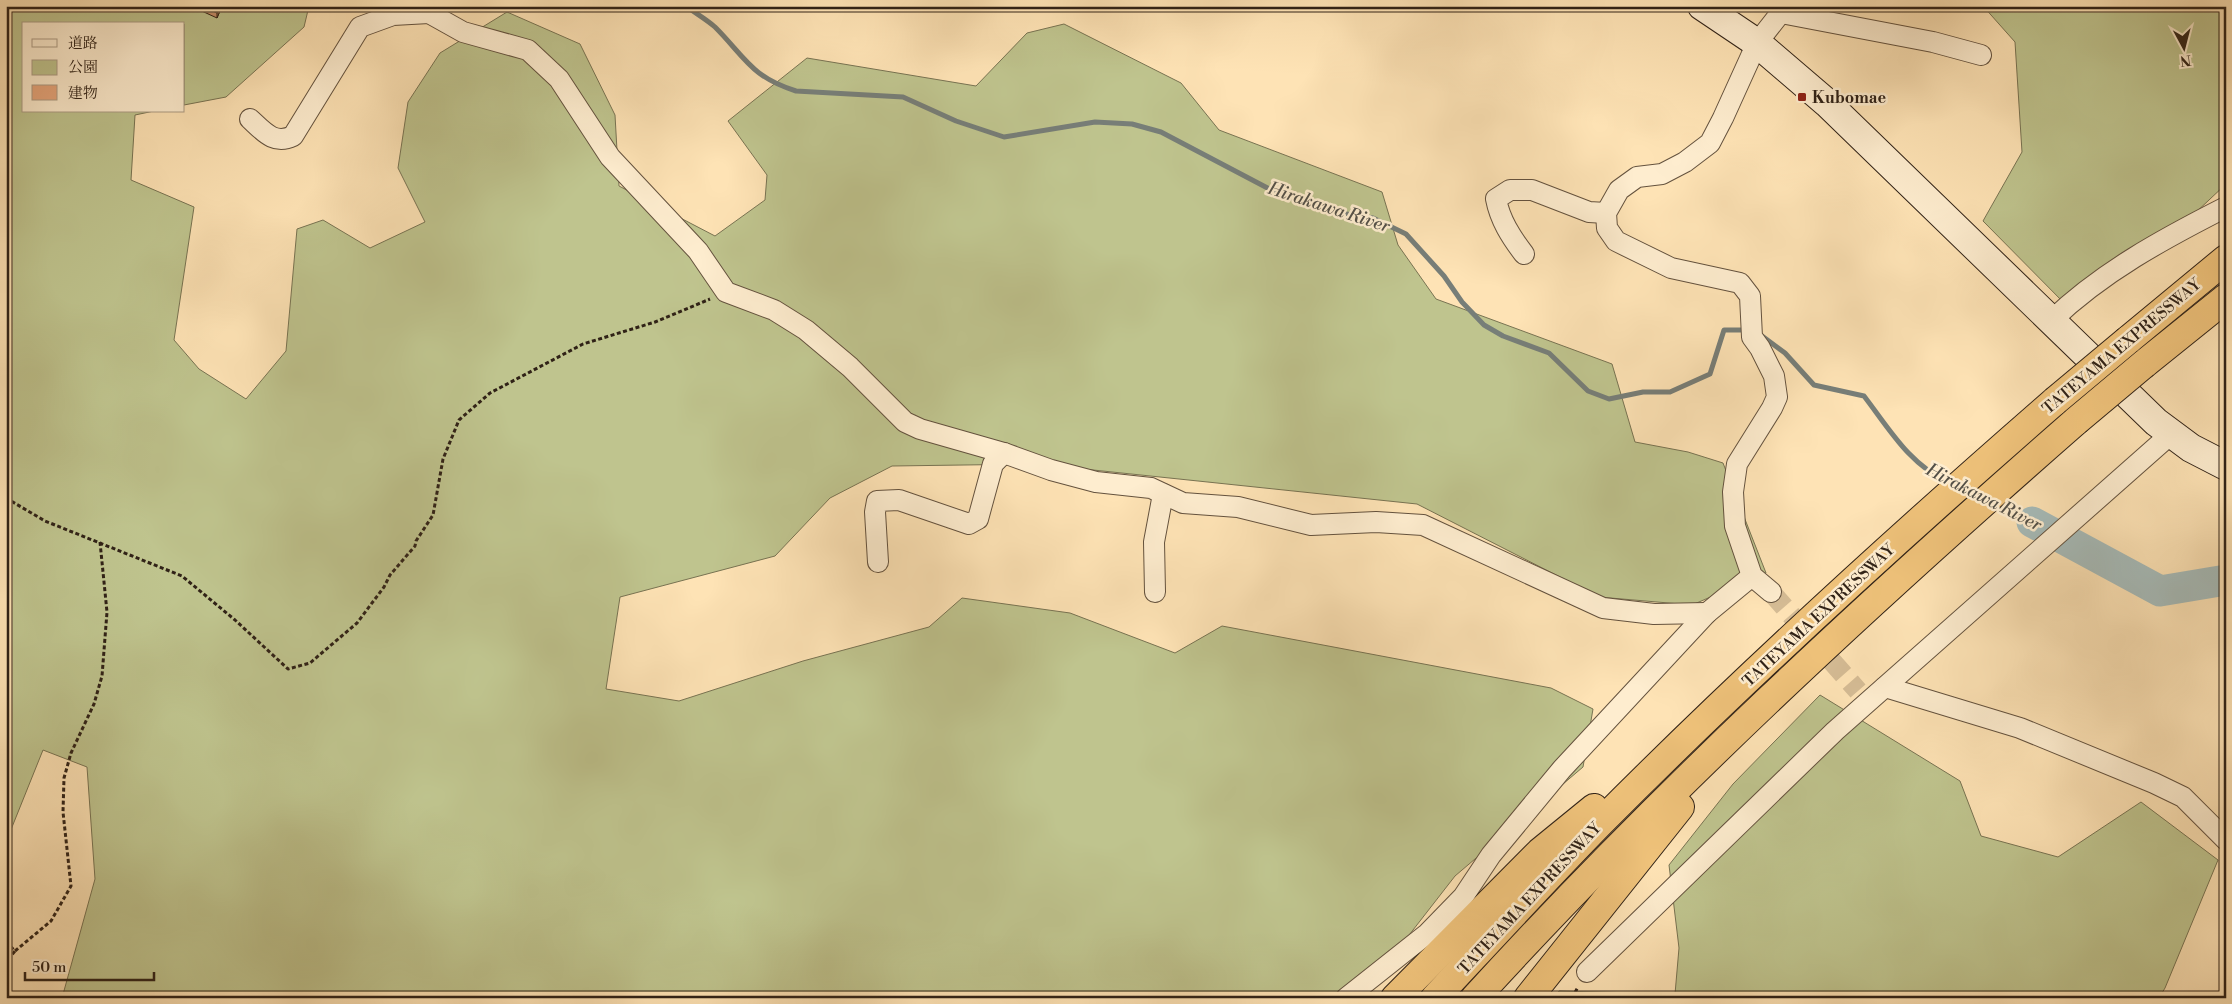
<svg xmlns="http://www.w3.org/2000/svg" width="2232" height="1004" font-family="'Libre Bodoni','Noto Serif JP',serif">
  <rect width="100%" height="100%" fill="#fee3b5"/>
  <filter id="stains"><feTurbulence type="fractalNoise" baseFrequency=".004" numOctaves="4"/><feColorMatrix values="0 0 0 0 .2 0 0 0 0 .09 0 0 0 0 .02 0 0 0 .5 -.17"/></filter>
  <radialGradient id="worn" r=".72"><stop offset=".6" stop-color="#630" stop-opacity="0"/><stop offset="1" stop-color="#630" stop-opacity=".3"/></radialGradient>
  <g fill="#bfc48e" stroke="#787352">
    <polygon points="6,6 309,6 304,27 226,97 184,105 184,24 24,24 24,111 154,111 135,115 131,180 194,207 174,340 199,369 246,399 286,351 297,229 323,220 370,248 425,222 398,168 408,102 440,53 507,12 580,44 615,115 619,186 715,236 765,200 767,175 728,121 807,58 976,86 1027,33 1064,24 1181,83 1219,130 1382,192 1398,245 1436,299 1612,364 1635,442 1688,452 1723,463 1766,573 1692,605 1599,597 1417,504 1036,464 892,466 830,498 775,556 620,597 606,689 679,701 803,661 929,627 962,598 1070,613 1175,653 1222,626 1551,688 1593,709 1583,767 1455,876 1406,939 1338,998 62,998 95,879 87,767 43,750 6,842"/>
    <polygon points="1983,6 2226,6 2226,184 2176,231 2066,305 1983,221 2022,152 2015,42"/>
    <polygon points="1820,695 1960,781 1981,836 2058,857 2141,802 2218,860 2165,988 2159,998 1554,998 1559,991 1675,994 1679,948 1669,865 1733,784"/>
  </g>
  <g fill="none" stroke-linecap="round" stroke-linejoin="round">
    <g stroke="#777e78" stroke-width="5">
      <path d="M686 6C695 13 706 19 715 27 745 57 751 77 796 91L903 97 956 121 1004 137 1095 122 1132 124 1161 132 1279 194 1333 212 1373 218 1406 234 1444 276 1462 302 1484 325 1503 336 1549 353 1588 391 1609 399 1643 392H1670L1710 374 1724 330H1747"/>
      <path d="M1762 336 1785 353 1814 385 1864 396C1890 430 1909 464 1949 483"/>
      <polyline points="1995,504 2032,522"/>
    </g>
    <polyline stroke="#a6bbb9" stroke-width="31" points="2032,522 2160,591 2226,580"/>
    <polyline stroke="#d5bc95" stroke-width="20" stroke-dasharray="20 10" stroke-linecap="butt" points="1771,592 1858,691"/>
    <defs>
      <g id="street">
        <polyline points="436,6 429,13 463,32 528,50 559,79 610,157 698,251 726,292 774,310 806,330 850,367 905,422 920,429 1004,453 1051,470 1096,482 1151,488 1183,503 1238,507 1311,525 1376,522 1423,525 1603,608 1654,614 1707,613"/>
        <polyline points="1781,13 1933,42 1981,55"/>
        <path d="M250 119C264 132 274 145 293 136L360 27 393 15 429 13"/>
        <path d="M1524 254C1511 237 1500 220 1496 199L1510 190H1532L1589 212 1606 213"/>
        <path d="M2051 321C2102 272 2163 239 2226 207"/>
        <polyline points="878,562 875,512 877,501 899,500 969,524 978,519 993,464 1004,453"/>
        <polyline points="1155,592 1154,542 1163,494"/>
        <polyline points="1771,592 1752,576 1735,526 1733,492 1737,464 1772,408 1777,397 1774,376 1760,348 1752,337 1750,296 1740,283 1671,268 1616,241 1607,228 1606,213 1619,190 1637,177 1662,174 1685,162 1710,143 1723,118 1757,43 1786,6"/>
        <polyline points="1885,687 2020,728 2154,783 2183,797 2226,840"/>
        <polyline points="1587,972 1835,731 2171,434"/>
        <polyline points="1346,998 1428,933 1463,897 1491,855 1562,769 1707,613 1752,576"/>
      </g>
      <polyline id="secondary" points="1702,6 1757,43 1827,103 2156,422 2191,448 2226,466"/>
      <g id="highway">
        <polyline points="2128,340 2226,259"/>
        <polyline points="2144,364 2226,298"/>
        <polyline points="1395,998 1540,852 1594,808"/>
        <path d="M1435 998C1490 939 1545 879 1601 822 1747 675 1900 536 2055 401"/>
        <path d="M1475 998C1662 793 1867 604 2076 421"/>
        <polyline points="1528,998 1680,807"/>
      </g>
    </defs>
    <use href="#street" stroke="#64523e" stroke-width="22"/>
    <use href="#secondary" stroke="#302217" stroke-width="30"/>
    <use href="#highway" stroke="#302217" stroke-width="30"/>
    <g stroke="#302217" stroke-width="3" stroke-dasharray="4 2.5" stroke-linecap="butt">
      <polyline points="6,498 45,521 182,576 235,620 288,669 310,663 357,623 384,587 390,575 415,546 416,541 433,515 443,459 459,420 490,393 583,344 655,322 710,299"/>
      <polyline points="6,942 15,951 6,962"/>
      <polyline points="15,951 51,921 71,886 63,812 64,778 71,753 94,704 102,676 107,612 100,542"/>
      <polyline points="1572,998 1578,987"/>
    </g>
    <use href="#street" stroke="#feedcf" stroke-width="20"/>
    <use href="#secondary" stroke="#feedcf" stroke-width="28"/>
    <use href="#highway" stroke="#efc27a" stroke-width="28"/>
    <defs>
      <g id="highway-bridge">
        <polyline points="2055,401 2128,340"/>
        <polyline points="2076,421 2144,364"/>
      </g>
    </defs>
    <use href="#highway-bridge" stroke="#302217" stroke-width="30" stroke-linecap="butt"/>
    <use href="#highway-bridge" stroke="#efc27a" stroke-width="28"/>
  </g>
  <polygon fill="#c78f6b" stroke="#302217" points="193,6 222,6 217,18 193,7"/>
  <polygon fill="#a27457" stroke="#302217" points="220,6 222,6 217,18 217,13"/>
  <polygon fill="#e7a67c" stroke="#302217" points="202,6 220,6 217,13"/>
  <rect fill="#8f2418" stroke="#feedcf" stroke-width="2" x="1797" y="92" width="10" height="10" rx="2.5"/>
  <g text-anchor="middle" stroke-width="5" stroke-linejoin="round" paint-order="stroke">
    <g font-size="16" font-weight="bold" fill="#302217" stroke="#feedcf" text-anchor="start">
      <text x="1812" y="103">Kubomae</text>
    </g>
    <g font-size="16" fill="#302217" stroke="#feedcf">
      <text transform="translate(2121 346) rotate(-40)" y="6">TATEYAMA EXPRESSWAY</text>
      <text transform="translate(1818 615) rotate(-43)" y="6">TATEYAMA EXPRESSWAY</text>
      <text transform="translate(1529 898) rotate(-47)" y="6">TATEYAMA EXPRESSWAY</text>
    </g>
    <g font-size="18" font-style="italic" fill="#535048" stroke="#feedcf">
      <text transform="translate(1329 207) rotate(18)" y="6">Hirakawa River</text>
      <text transform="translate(1984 497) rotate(27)" y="6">Hirakawa River</text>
    </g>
  </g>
  <rect width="2232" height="1004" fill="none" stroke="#fee3b5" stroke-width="25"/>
  <rect x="8" y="8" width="2217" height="989" fill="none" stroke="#302217" stroke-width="2.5"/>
  <rect x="12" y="12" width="2207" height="979" fill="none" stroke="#302217"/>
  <rect x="22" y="22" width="162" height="90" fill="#feedcf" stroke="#ac9c85"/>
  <rect x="32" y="39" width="25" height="8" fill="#feedcf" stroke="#ac9c85"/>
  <text x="68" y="48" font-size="15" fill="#302217">道路</text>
  <rect x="32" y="60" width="25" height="15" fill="#bfc48e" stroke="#ac9c85"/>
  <text x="68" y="72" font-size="15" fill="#302217">公園</text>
  <rect x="32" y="85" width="25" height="15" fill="#e7a67c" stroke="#ac9c85"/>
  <text x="68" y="98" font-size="15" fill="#302217">建物</text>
  <g transform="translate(2184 48) rotate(173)" stroke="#feedcf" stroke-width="4" paint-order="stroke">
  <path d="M0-4L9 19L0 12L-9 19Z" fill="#302217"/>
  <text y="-8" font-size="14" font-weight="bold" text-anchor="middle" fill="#302217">N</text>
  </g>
  <path d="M25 972v8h129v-8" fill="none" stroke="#302217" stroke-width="2.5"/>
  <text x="32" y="972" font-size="15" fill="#302217" stroke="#feedcf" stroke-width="4" paint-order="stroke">50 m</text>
  <rect width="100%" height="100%" filter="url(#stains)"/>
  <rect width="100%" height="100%" fill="url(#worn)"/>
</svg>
